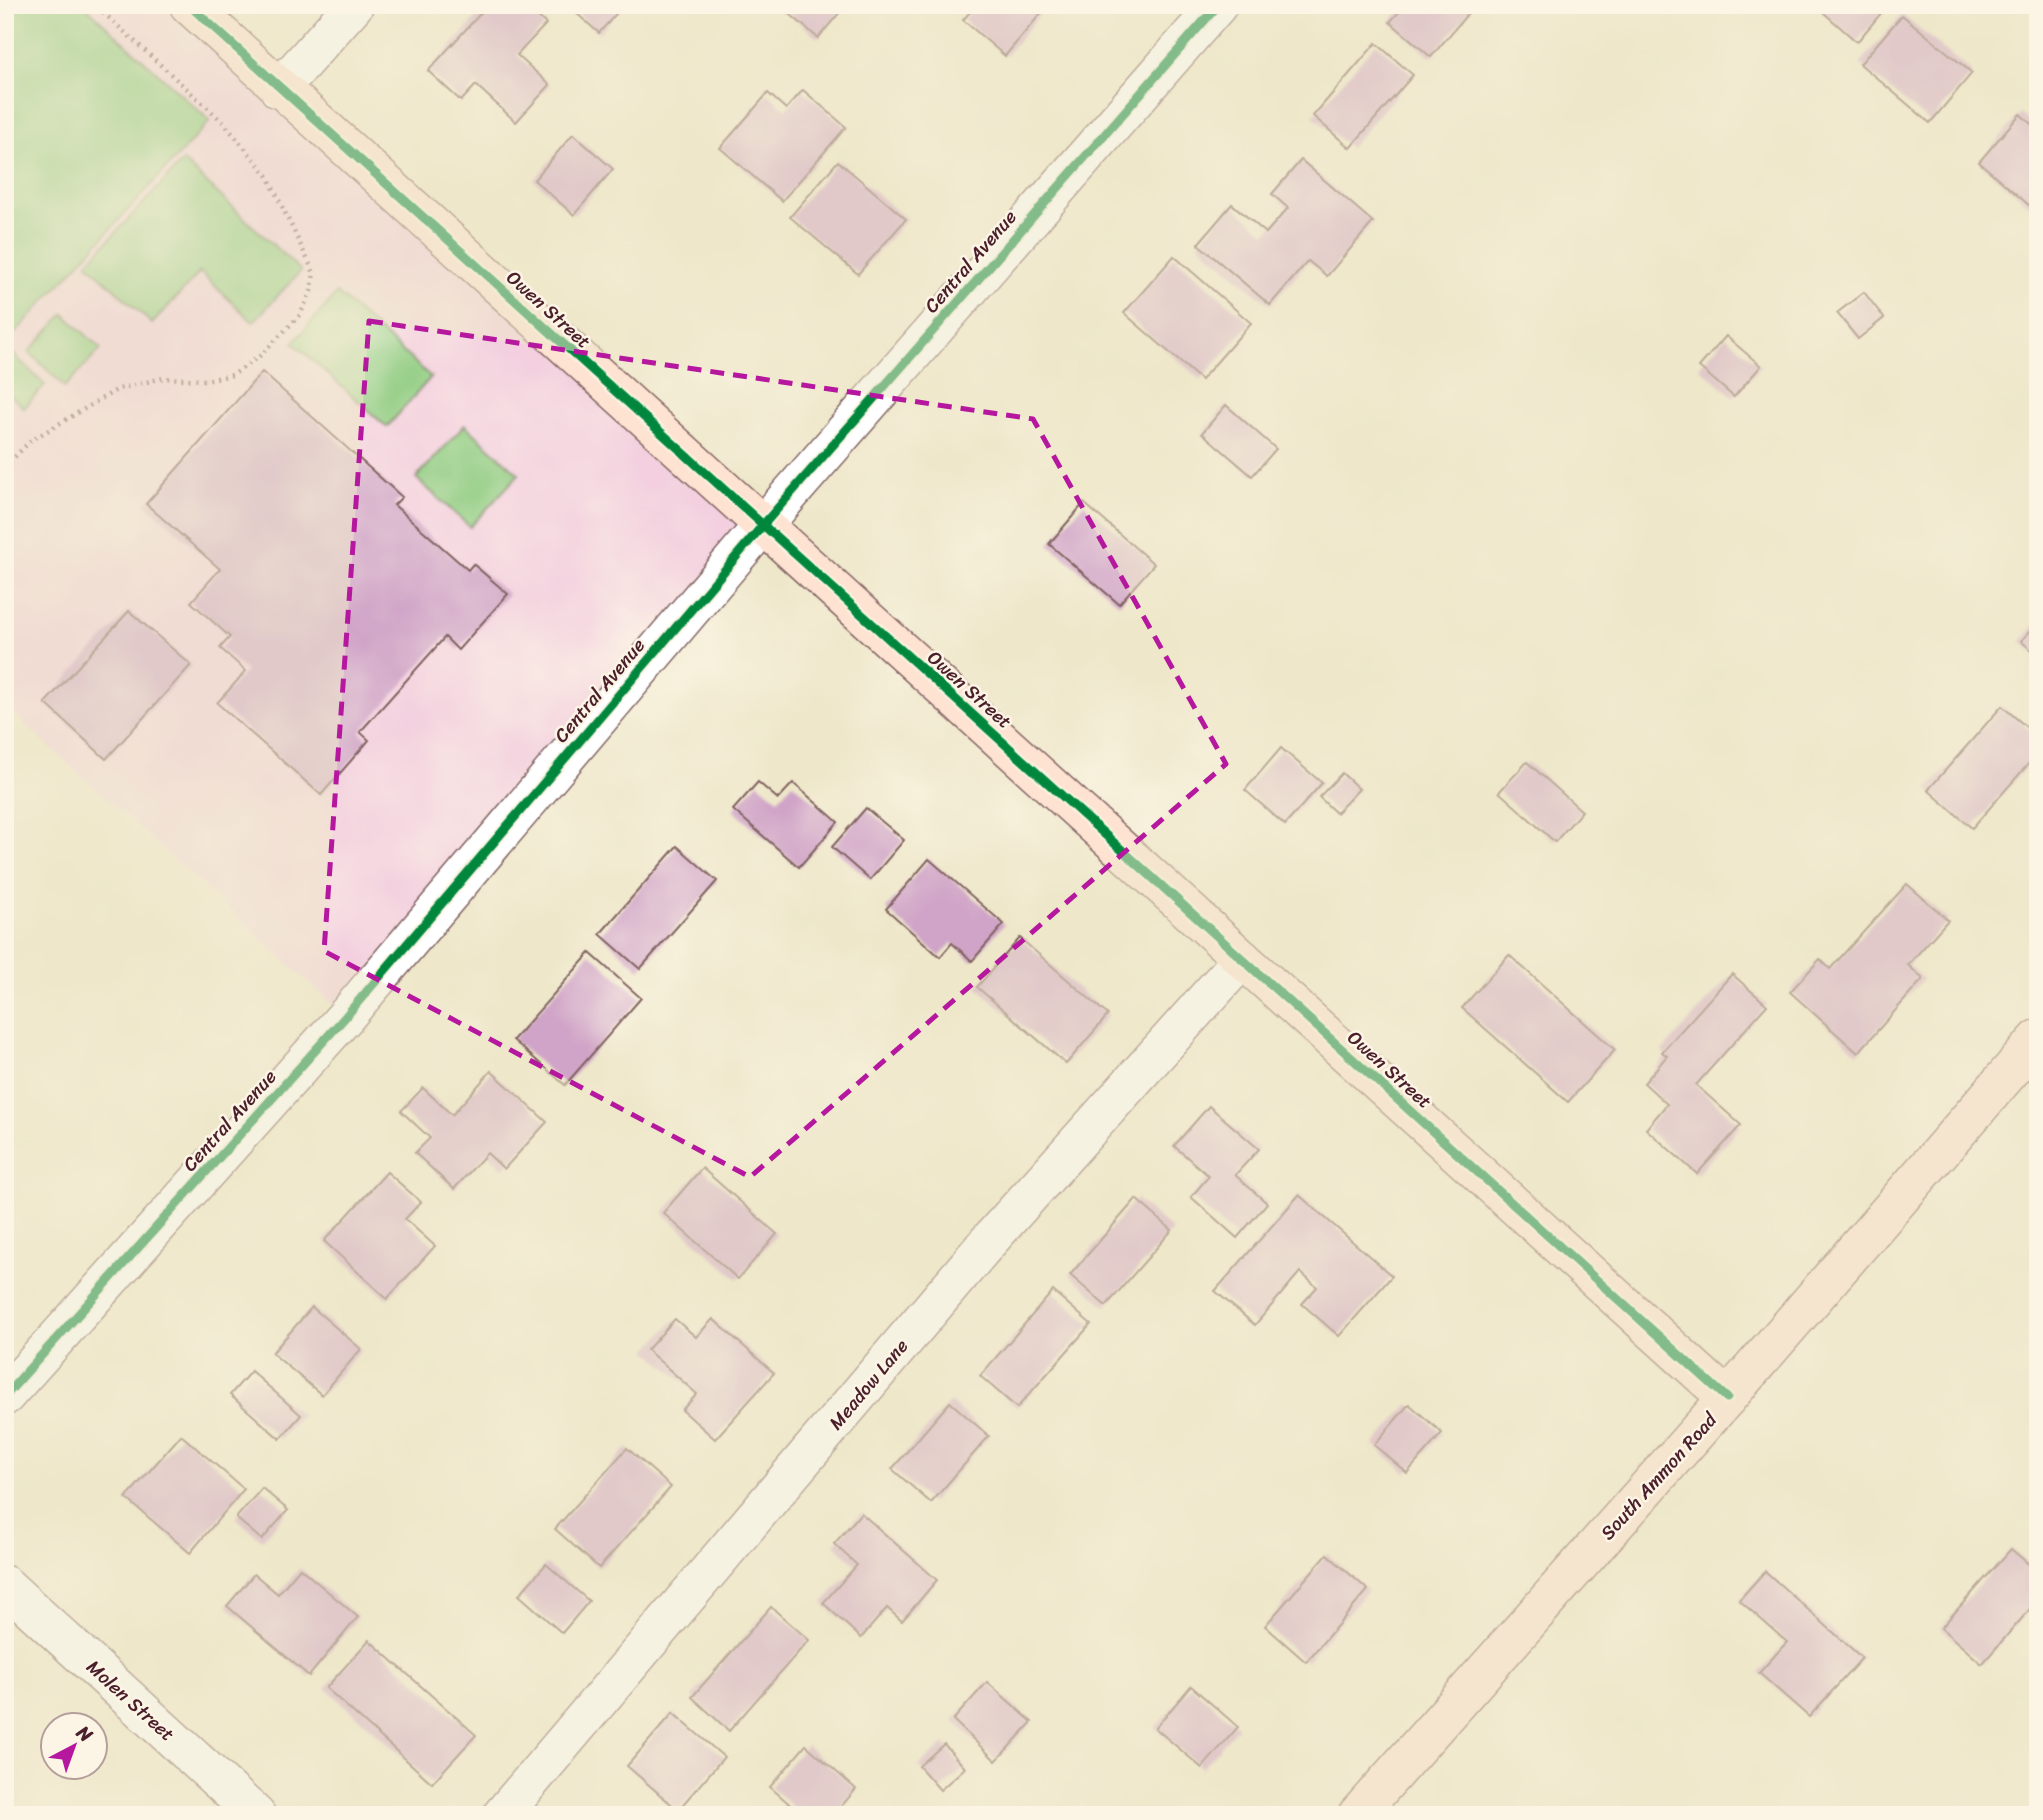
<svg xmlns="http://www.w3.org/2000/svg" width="2043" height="1820" font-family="Sriracha,sans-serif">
  <rect width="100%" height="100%" fill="#fcf5e5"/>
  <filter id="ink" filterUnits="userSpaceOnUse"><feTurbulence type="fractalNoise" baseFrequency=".0143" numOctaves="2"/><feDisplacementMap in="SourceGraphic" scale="14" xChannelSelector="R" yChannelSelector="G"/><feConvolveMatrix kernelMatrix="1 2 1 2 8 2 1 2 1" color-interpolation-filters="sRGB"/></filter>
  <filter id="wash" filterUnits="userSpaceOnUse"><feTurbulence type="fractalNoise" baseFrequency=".00686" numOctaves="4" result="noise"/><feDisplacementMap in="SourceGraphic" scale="28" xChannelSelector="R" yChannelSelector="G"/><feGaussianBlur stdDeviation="1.57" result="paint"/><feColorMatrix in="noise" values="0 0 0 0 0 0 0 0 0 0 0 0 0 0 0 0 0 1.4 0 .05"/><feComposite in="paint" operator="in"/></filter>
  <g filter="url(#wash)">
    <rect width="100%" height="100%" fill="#eee7ca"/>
    <polygon fill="#f3cfdf" points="5,5 189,5 763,525 346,1016 5,706"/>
    <g fill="#8fcc82" stroke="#6c7656" stroke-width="2">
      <polygon points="5,5 84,5 210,121 5,344"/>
      <polygon points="183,161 301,271 253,322 200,272 152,324 87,263"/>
      <polygon points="337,293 431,377 387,427 293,343"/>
      <polygon points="64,314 101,349 65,387 29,352"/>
      <polygon points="7,348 45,385 24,408 5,390"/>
      <polygon points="465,425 519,474 470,527 416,478"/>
    </g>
    <g id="blocks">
      <g fill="#d0a4c8">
        <polygon points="488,5 526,5 546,24 517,55 550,85 516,122 476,85 461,101 428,71"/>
        <polygon points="567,5 624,5 599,33"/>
        <polygon points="787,5 846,5 818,38 784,9"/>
        <polygon points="976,5 1048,5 1005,56 963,20"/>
        <polygon points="1405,5 1475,5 1431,57 1390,22"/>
        <polygon points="1815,5 1888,5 1857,42"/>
        <polygon points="1902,15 1972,73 1930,123 1860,64"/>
        <polygon points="1376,43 1413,75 1350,148 1313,116"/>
        <polygon points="803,90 846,127 782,201 720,148 768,93 786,109"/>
        <polygon points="2020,114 2038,130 2038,197 2030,206 1979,162"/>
        <polygon points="573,134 613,169 574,215 534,180"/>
        <polygon points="1301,160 1373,222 1327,276 1308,261 1270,305 1198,244 1232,204 1266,233 1288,208 1272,194"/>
        <polygon points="838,161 906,219 858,274 790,217"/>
        <polygon points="1174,256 1251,323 1201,380 1124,313"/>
        <polygon points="1864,292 1884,318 1858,339 1837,313"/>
        <polygon points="1726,336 1761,366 1734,397 1699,367"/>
        <polygon points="262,372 402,497 394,505 468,570 473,564 508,594 458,650 445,637 360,732 369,740 321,795 217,703 246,671 220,648 230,637 191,602 220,569 146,504"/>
        <polygon points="1226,405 1276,449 1252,476 1202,433"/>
        <polygon points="1084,503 1154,564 1119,604 1049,544"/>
        <polygon points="129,611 191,665 106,759 45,703"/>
        <polygon points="2038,622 2038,656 2021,641"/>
        <polygon points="2002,706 2038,737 2038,753 1972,828 1928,790"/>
        <polygon points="1281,748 1322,783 1285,825 1245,790"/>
        <polygon points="1527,762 1582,811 1555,842 1499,792"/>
        <polygon points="1342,773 1359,789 1336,813 1319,797"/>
        <polygon points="758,782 778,799 793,783 838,822 799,867 733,810"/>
        <polygon points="866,808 904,840 870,880 832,847"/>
        <polygon points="677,846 717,881 640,969 600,934"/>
        <polygon points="929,859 1004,924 972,961 952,943 940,957 886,909"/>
        <polygon points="1907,884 1948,920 1908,965 1923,979 1858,1053 1790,992 1820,959 1830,969"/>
        <polygon points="1020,938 1108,1015 1066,1064 977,987"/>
        <polygon points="590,953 641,998 565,1085 513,1040"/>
        <polygon points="1509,955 1615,1050 1568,1102 1462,1008"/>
        <polygon points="1732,974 1767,1005 1696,1085 1741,1125 1697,1174 1646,1129 1667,1104 1644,1083 1667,1056 1662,1052"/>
        <polygon points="491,1071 547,1122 504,1169 487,1153 454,1189 415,1153 430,1138 401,1111 423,1088 452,1115"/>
        <polygon points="1209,1106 1259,1149 1235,1175 1267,1203 1237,1238 1191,1197 1209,1176 1174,1146"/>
        <polygon points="702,1168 777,1234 738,1279 663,1213"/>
        <polygon points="387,1172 421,1202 405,1219 435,1246 387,1299 324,1241"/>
        <polygon points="1299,1195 1392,1276 1339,1336 1302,1304 1317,1287 1300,1272 1255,1325 1215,1291"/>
        <polygon points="1136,1199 1172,1230 1106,1306 1070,1275"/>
        <polygon points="1053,1291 1091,1324 1017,1408 980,1376"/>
        <polygon points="312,1307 361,1349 322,1395 272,1353"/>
        <polygon points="675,1319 696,1337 713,1319 774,1373 715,1439 682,1410 697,1394 647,1350"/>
        <polygon points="251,1371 301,1415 280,1439 230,1395"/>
        <polygon points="950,1402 989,1436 931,1503 892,1469"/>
        <polygon points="1409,1404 1442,1433 1407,1473 1374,1445"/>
        <polygon points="181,1435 244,1489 190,1553 126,1498"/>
        <polygon points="627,1448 671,1487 599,1568 555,1529"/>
        <polygon points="262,1488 288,1510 262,1540 236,1518"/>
        <polygon points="861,1513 937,1580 902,1621 887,1608 861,1638 823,1603 857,1565 834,1544"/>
        <polygon points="2011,1549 2038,1572 2038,1600 1982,1664 1941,1628"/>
        <polygon points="1327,1554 1368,1590 1306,1662 1265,1626"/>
        <polygon points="546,1564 589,1601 562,1633 519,1595"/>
        <polygon points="300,1568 358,1617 309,1676 227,1606 254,1574 278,1594"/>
        <polygon points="1765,1571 1862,1658 1809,1717 1759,1673 1787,1642 1739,1600"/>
        <polygon points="771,1607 809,1640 729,1731 692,1697"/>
        <polygon points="369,1640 476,1735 432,1783 326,1688"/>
        <polygon points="987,1682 1032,1722 996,1761 953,1720"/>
        <polygon points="1191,1686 1238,1727 1202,1768 1155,1728"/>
        <polygon points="673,1713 724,1757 678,1810 627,1766"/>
        <polygon points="944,1744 965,1768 940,1790 919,1766"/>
        <polygon points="806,1745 856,1789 834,1815 802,1815 770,1787"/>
      </g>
    </g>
  </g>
  <g filter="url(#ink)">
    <use href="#blocks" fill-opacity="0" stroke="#836563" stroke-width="2"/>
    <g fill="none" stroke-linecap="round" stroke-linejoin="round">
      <defs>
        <g id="street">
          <polyline points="279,89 354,5"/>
          <polyline points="5,1396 346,1016 763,525 1218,5"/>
          <polyline points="5,1585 256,1815"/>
          <polyline points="502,1815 987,1243 1242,959"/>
        </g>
        <g id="secondary">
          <polyline points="189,5 1727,1398"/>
          <polyline points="1357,1815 1727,1398 2038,1039"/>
        </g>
      </defs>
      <use href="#street" stroke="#836563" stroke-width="41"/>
      <use href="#secondary" stroke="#836563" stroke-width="41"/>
      <polyline stroke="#836563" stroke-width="4.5" stroke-dasharray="2 5" stroke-linecap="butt" points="5,467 30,441 118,389 163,378 206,380 233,375 261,355 300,315 311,291 314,273 267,175 223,122 95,5"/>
      <use href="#street" stroke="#fff" stroke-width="38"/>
      <use href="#secondary" stroke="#fee3d2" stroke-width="38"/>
      <defs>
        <g id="cycleway">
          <polyline points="189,5 1727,1398"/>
          <polyline points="5,1396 346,1016 763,525 1218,5"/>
        </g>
      </defs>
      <use href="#cycleway" stroke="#fcf5e5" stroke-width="13"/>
      <use href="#cycleway" stroke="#00873e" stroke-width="9"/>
    </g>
  </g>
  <path d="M0 0H2043V1820H0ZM369 321 1033 419 1226 764 750 1177 324 951Z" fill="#eee7ca" fill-opacity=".55" fill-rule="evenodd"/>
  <path fill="none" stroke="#b5179e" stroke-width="5" stroke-dasharray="14 9" stroke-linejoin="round" d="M369 321 1033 419 1226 764 750 1177 324 951Z"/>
  <g text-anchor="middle" stroke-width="5" stroke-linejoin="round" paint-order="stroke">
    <g font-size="19" fill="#4a1f2b" stroke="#fcf5e5">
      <text transform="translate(970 261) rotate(-49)" y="7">Central Avenue</text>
      <text transform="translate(549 309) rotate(42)" y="7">Owen Street</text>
      <text transform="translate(970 689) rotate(42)" y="7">Owen Street</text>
      <text transform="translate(599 690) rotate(-50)" y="7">Central Avenue</text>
      <text transform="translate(1390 1069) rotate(42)" y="7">Owen Street</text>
      <text transform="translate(229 1120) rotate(-48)" y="7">Central Avenue</text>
      <text transform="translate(868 1384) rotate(-50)" y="7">Meadow Lane</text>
      <text transform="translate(1658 1476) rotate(-48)" y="7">South Ammon Road</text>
      <text transform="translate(131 1700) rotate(42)" y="7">Molen Street</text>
    </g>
  </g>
  <rect width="2043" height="1820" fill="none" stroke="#fcf5e5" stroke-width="28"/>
  <g transform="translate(74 1746) rotate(41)"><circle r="33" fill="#fcf5e5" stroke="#b59f9b" stroke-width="2"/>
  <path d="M0-5L12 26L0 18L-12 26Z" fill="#b5179e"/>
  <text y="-10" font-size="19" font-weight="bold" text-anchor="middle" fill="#4a1f2b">N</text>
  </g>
</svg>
